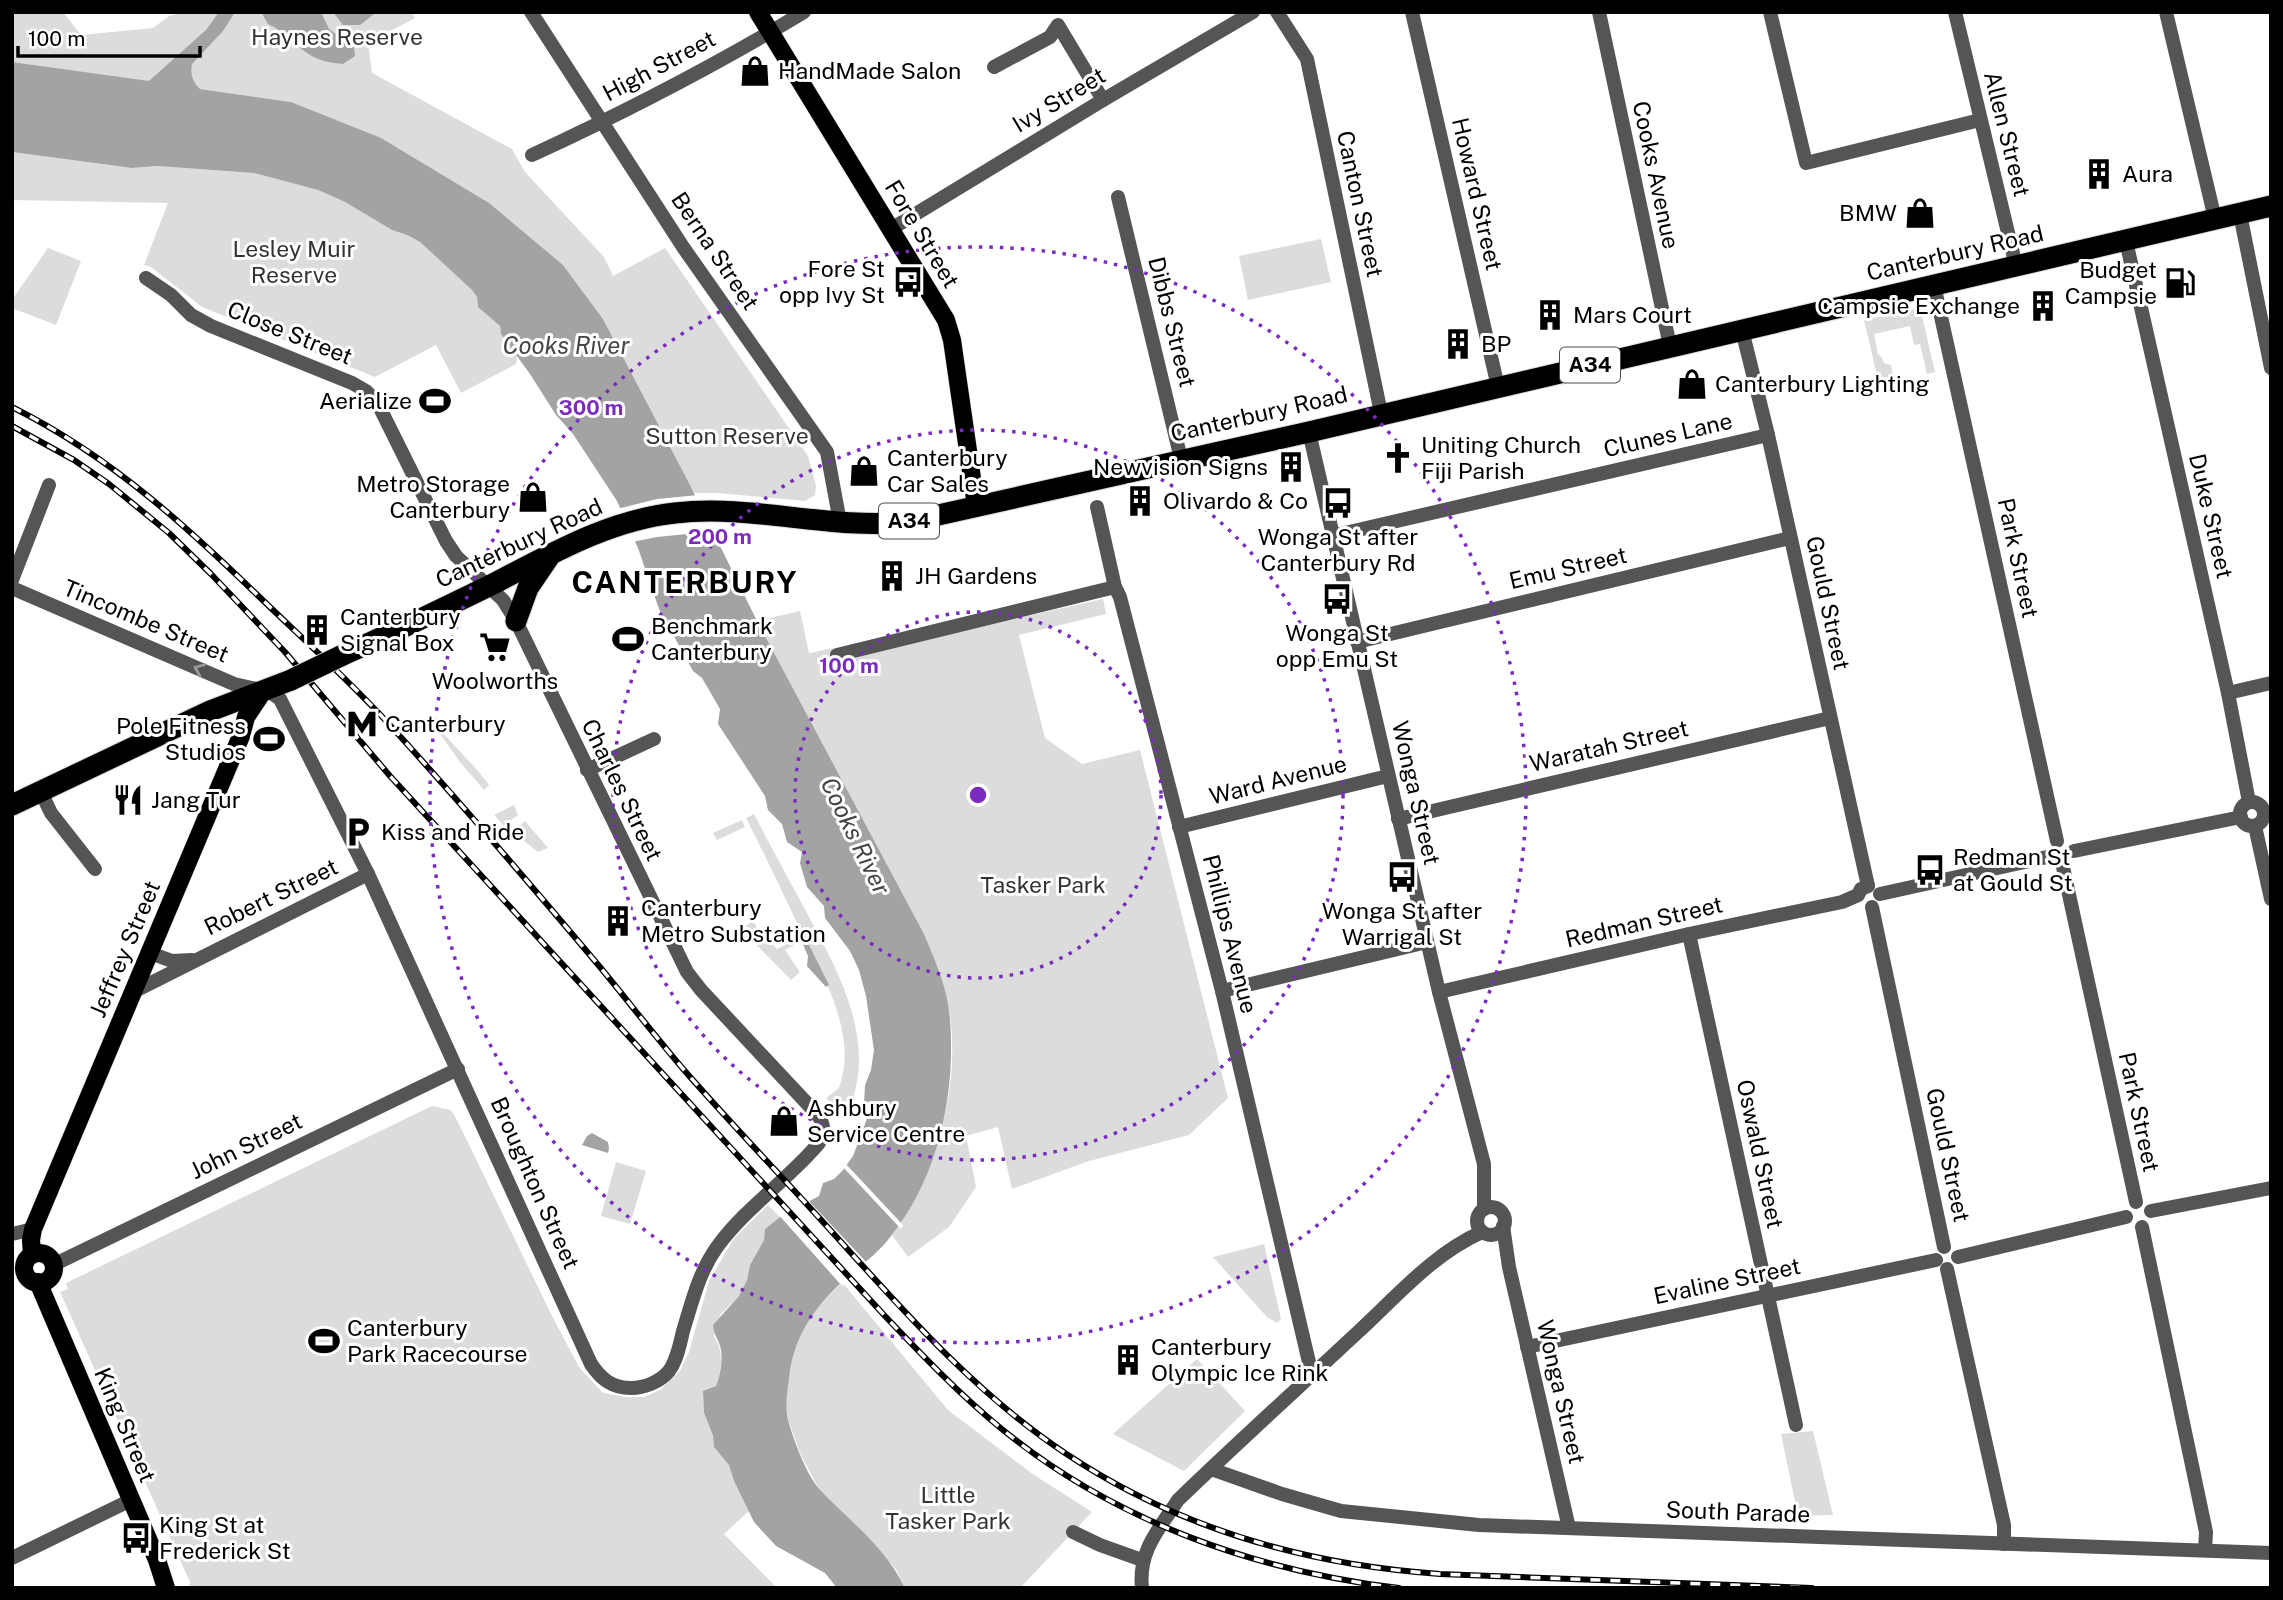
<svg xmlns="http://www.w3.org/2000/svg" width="2283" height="1600" font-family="'Public Sans',sans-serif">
  <rect width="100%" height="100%" fill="#fff"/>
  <g fill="#dcdcdc">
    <polygon points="12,12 63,12 81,35 153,28 169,16 185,12 411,12 415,18 368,43 372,73 512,149 525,172 604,257 613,276 665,248 808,456 816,486 815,495 805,501 718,493 694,493 603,319 563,265 291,102 12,62"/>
    <polygon points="12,152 132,168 157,166 254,173 318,190 345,202 392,230 407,235 420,242 472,290 477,297 478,307 500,326 501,334 517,356 516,364 461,393 436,345 375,377 202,307 151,267 144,265 168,203 12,200"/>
    <polygon points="1321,239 1331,282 1248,300 1239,256"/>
    <polygon points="48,248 81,261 56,325 12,308 12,300"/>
    <polygon points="1920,308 1935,372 1927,374 1920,344 1914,345 1910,326 1874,334 1878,355 1881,356 1884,363 1891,365 1894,379 1885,381 1887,390 1881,392 1864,320"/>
    <path d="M1103 599 1106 614 1019 635 1045 738 1082 764 1140 750 1228 1098 1189 1135 1089 1161 1012 1189 998 1127 966 1136 976 1187 949 1227 908 1257 892 1235C936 1174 960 1091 950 1016 945 987 936 961 924 934L757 621 800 611 809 653 834 648 837 659Z"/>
    <polygon points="429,718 478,771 489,785 484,790 460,762"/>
    <polygon points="514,805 518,815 504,826 494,815"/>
    <path d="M754 814C771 847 789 880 807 913 840 975 881 1047 845 1118L826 1098 839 1088C859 1033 821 972 798 925 781 889 764 853 746 818Z"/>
    <polygon points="742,820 745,827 717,840 713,833"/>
    <polygon points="525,821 548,848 538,852 513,832"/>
    <polygon points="752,921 777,949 789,943 787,938 797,933 801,942 785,950 800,972 791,980 742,930"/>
    <path d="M432 1106 451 1110 458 1122 552 1316 579 1367 603 1393 625 1397H644L660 1390 680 1371 689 1352 709 1281 734 1238 768 1205 780 1217 765 1229 764 1240 750 1265 747 1280 739 1296 720 1315 714 1337C724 1349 722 1372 716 1386L703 1392 704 1413 713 1437 714 1447 729 1464 734 1481 749 1511 724 1534 777 1588H189L190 1582 60 1292 68 1289 66 1283Z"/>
    <polygon points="616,1162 646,1171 630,1224 601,1216"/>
    <polygon points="1264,1244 1281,1319 1277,1323 1267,1317 1213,1257"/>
    <polygon points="842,1282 948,1410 1034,1475 1092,1512 1020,1588 905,1588 896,1569 820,1491 800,1453 788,1419 786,1403 788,1378 791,1359 796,1344 810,1316"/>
    <polygon points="1197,1359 1245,1411 1184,1471 1113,1434"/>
    <polygon points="1813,1431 1833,1515 1798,1516 1781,1434"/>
  </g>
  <g fill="#a3a3a3">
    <path d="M219 12H235L223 31 192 64C190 73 192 82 200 89L291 102 381 138 489 203 563 265 603 319 690 485 757 621 924 934C936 962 948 990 950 1020 956 1095 938 1177 891 1236 877 1255 858 1267 841 1283 812 1310 793 1339 789 1378 787 1392 785 1406 788 1420 794 1441 807 1477 822 1492 852 1523 886 1548 905 1588H837L825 1573 776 1546 754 1522 734 1481 729 1465 714 1447 713 1436 704 1413 703 1391 716 1386C721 1374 724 1354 719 1343 716 1336 714 1333 713 1325L739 1296 747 1280 750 1265 764 1240 765 1229 780 1217 819 1196 823 1183 834 1179 843 1170 853 1156 863 1130 867 1118 864 1103 865 1085 871 1070 874 1050 866 996 859 970 850 951 825 918 824 906 807 887 800 863 802 852 787 842 782 824 768 810 765 796 718 724 720 709 702 678 693 671 659 609 638 548 617 501 573 434 556 415 530 374 501 334 500 326 478 307 477 297 472 290 420 242 407 235 392 230 345 202 318 190 254 173 157 166 132 168 12 152V62L149 81 206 30Z"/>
    <path d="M261 12H321L329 29 354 47 355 56 343 64C332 63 320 61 310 55 295 46 285 31 268 24Z"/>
    <polygon points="333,12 374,12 374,14 360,25 343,25"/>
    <polygon points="806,939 829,985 826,987 807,966 808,956 802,942"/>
    <polygon points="592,1133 608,1142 609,1148 608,1153 582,1145 587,1136"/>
  </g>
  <g fill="#fff">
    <polygon points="699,495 717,531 657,537 632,542 617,509 657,499"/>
    <polygon points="844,1162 903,1225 901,1229 842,1166"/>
    <polygon points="806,1198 869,1265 842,1286 778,1214"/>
  </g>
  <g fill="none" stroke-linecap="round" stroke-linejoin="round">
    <defs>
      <g id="major">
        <polyline points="758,12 946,320 952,340 976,506"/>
        <circle cx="39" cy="1268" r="15"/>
        <polyline points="32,1254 31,1240 33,1229 241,736 246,717 264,690"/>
        <polyline points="38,1282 157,1560 166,1588"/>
      </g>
      <g id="highway">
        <polyline points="516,621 528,588 549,557"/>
        <path d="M345 654C395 632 444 608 493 584 551 554 609 520 675 513 752 504 830 530 907 522L1309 432 2271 206"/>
        <polyline points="12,805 210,711 291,680"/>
      </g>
    </defs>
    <use href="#major" stroke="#dbdbdb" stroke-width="19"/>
    <use href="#highway" stroke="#dbdbdb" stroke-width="23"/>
    <g stroke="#555" stroke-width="14">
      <polyline points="531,12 683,247 827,452 840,522"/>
      <polyline points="1277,12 1307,59 1381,413"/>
      <polyline points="1412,12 1498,387"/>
      <polyline points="1599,12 1670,346"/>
      <polyline points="1770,12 1806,163 1980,120"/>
      <polyline points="1955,12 2016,266"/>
      <polyline points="2166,12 2215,219"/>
      <polyline points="994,67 1050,37 1058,25 1103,100"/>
      <path d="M532 155C625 112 716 65 804 12"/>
      <polyline points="1118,197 1181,459"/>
      <polyline points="2240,214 2271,368"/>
      <polyline points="891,229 1103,100 1253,12"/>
      <polyline points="2126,241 2228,693 2249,802"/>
      <polyline points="1934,285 2057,841"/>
      <polyline points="1742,330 1768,435 1868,886"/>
      <polyline points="1309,432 1439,992 1484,1164 1484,1209"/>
      <polyline points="1097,507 1115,587 1120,597 1222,991 1312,1375"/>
      <polyline points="1332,536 1768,435"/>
      <polyline points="12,580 49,485"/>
      <path d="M12 588 234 684 270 692 280 699 368 874 591 1364C601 1379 612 1388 631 1388 644 1388 660 1382 669 1371 677 1360 680 1344 683 1331 692 1302 699 1272 717 1247 746 1207 788 1180 819 1143 825 1132 825 1123 816 1113L701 990 687 972 516 621 503 600 456 556 446 541 377 402 366 391 352 383 211 326 191 315 171 295 146 278"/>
      <polyline points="1357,642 1790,538"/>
      <polyline points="837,655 1115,587"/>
      <polyline points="2228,693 2271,683"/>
      <polyline points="587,770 654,739"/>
      <polyline points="41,792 51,813 95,869"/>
      <circle cx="2252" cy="814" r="12"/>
      <polyline points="1398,819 1830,718"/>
      <polyline points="2255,826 2271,899"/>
      <polyline points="1179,827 1388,776"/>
      <polyline points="2074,851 2241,817"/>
      <polyline points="2063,867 2136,1202"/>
      <polyline points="1880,894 2047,857"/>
      <polyline points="1872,907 1944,1247"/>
      <polyline points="1689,934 1796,1425"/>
      <polyline points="150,953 172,961 192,960"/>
      <polyline points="1222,991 1427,942"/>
      <polyline points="133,992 368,874"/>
      <polyline points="1439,992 1689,934 1842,902 1858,895 1861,889 1868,886"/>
      <circle cx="1491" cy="1221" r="14"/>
      <polyline points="2151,1211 2271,1188"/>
      <polyline points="1503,1226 1509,1267 1569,1528"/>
      <polyline points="2142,1227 2206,1532 2205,1550"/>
      <polyline points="12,1234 33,1229"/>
      <polyline points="1958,1257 2126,1217"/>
      <polyline points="53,1265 458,1069"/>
      <polyline points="1947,1269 2004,1525 2004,1544"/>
      <polyline points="1527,1347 1936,1260"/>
      <polyline points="1211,1469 1282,1494 1341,1511 1479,1525 2271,1553"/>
      <polyline points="1073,1532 1100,1545 1142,1560"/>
      <polyline points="12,1558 131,1500"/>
      <path d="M1142 1588C1138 1551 1159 1529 1178 1500 1237 1443 1298 1388 1358 1332 1396 1297 1434 1253 1482 1232"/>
    </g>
    <use href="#major" stroke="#000" stroke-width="18"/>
    <use href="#highway" stroke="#000" stroke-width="21"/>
    <defs>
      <g id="rail">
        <path d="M12 407C116 459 191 531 273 610 312 647 352 684 388 723 461 803 531 885 600 967 628 1001 655 1036 684 1070 726 1118 770 1164 812 1210 891 1296 967 1388 1065 1453 1177 1528 1306 1565 1440 1574L1812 1588"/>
        <path d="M12 426 74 460 109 484 169 533 211 574 285 652 390 776 884 1315C922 1355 960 1395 1003 1430 1116 1522 1256 1571 1399 1588"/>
      </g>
    </defs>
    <use href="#rail" stroke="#000" stroke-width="6"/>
    <use href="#rail" stroke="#fff" stroke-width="3.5" stroke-dasharray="10" stroke-linecap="butt"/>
    <defs>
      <polyline id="highway-bridge" points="291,680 345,654"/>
    </defs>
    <use href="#highway-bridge" stroke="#dbdbdb" stroke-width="23" stroke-linecap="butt"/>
    <use href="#highway-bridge" stroke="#000" stroke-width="21"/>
  </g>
  <defs><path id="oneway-chevron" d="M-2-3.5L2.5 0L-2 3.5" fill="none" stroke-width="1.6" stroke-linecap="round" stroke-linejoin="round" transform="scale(1.75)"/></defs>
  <use stroke="#999" href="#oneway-chevron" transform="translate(199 669) rotate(-157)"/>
  <g fill="none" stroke="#7b2cbf" stroke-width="3.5" stroke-dasharray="3.5 7">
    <circle cx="978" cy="795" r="183"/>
    <circle cx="978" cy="795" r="365"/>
    <circle cx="978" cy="795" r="548"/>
  </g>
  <defs>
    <symbol id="shop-bare" viewBox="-9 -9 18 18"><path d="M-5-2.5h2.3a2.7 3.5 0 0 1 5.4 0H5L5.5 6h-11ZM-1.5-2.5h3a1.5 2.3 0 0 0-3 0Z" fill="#000" stroke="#fff" stroke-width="2.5" paint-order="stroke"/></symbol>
    <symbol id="building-bare" viewBox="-9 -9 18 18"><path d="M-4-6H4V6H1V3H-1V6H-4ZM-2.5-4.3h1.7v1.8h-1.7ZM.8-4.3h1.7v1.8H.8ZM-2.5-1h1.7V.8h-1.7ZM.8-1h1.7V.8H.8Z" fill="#000" stroke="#fff" stroke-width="2.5" paint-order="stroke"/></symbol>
    <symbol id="bus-bare" viewBox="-9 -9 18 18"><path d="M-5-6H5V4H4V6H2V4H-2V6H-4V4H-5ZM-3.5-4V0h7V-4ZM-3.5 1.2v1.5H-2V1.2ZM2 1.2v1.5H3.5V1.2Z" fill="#000" stroke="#fff" stroke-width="2.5" paint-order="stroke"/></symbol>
    <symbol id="fuel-bare" viewBox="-9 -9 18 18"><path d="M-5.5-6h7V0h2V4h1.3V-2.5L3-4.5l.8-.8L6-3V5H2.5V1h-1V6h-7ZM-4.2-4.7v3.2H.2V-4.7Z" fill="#000" stroke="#fff" stroke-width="2.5" paint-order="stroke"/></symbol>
    <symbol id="stadium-bare" viewBox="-9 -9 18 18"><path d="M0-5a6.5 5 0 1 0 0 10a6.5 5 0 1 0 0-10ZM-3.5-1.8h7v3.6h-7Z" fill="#000" stroke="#fff" stroke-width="2.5" paint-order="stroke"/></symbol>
    <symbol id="church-bare" viewBox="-9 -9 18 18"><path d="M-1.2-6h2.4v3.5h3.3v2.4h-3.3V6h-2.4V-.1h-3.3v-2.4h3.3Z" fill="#000" stroke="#fff" stroke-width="2.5" paint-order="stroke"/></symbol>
    <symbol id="supermarket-bare" viewBox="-9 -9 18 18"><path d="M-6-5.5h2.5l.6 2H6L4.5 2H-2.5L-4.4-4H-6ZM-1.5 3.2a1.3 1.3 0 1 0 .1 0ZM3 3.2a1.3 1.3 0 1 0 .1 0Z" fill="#000" stroke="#fff" stroke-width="2.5" paint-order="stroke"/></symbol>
    <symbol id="metro-bare" viewBox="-9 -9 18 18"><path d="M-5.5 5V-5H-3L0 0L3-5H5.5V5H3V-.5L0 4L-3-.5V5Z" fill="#000" stroke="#fff" stroke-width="2.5" paint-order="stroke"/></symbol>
    <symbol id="restaurant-bare" viewBox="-9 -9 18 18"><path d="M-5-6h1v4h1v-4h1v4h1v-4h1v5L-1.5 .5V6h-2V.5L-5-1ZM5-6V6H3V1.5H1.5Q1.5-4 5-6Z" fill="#000" stroke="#fff" stroke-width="2.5" paint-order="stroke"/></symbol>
    <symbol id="parking-bare" viewBox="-9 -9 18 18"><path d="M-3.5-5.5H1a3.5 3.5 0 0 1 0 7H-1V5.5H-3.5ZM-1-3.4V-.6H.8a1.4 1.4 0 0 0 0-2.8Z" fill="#000" stroke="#fff" stroke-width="2.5" paint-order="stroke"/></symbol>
  </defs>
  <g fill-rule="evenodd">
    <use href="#shop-bare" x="733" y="49" width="44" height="44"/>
    <use href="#building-bare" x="2077" y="152" width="44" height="44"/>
    <use href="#shop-bare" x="1898" y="191" width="44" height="44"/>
    <use href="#bus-bare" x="886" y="260" width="44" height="44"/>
    <use href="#fuel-bare" x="2158" y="261" width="44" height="44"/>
    <use href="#building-bare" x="2021" y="284" width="44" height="44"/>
    <use href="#building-bare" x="1528" y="293" width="44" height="44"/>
    <use href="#building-bare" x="1436" y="322" width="44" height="44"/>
    <use href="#shop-bare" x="1670" y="362" width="44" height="44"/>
    <use href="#stadium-bare" x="413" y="379" width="44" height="44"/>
    <use href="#church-bare" x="1376" y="436" width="44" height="44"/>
    <use href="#building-bare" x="1269" y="445" width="44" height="44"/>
    <use href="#shop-bare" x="842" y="449" width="44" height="44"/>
    <use href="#shop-bare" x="511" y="475" width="44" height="44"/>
    <use href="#building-bare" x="1118" y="479" width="44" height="44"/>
    <use href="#bus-bare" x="1316" y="481" width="44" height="44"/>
    <use href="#building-bare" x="870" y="554" width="44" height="44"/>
    <use href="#bus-bare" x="1315" y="577" width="44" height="44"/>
    <use href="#building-bare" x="295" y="608" width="44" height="44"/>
    <use href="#stadium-bare" x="606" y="617" width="44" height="44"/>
    <use href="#supermarket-bare" x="473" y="625" width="44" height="44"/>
    <use href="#metro-bare" x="340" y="702" width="44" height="44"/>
    <use href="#stadium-bare" x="247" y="717" width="44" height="44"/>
    <use href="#restaurant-bare" x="106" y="778" width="44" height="44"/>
    <use href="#parking-bare" x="336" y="810" width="44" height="44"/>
    <use href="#bus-bare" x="1908" y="848" width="44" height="44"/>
    <use href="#bus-bare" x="1380" y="855" width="44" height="44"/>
    <use href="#building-bare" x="596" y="899" width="44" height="44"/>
    <use href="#shop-bare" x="762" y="1099" width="44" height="44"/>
    <use href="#stadium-bare" x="302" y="1319" width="44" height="44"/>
    <use href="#building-bare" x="1106" y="1338" width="44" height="44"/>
    <use href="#bus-bare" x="114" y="1516" width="44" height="44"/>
  </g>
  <g text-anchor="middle" stroke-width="6" stroke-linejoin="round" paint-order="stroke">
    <g fill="#fff" stroke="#4c4c4c" stroke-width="2">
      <rect x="1560" y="347.5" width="60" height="35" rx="5"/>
      <rect x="879" y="503.5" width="60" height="35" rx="5"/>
    </g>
    <g font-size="21" font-weight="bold" fill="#000">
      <text x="1590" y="372">A34</text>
      <text x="909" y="528">A34</text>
    </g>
    <g font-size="23" fill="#333" stroke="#fff">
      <text x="337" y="45">Haynes Reserve</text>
      <text x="294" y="257">Lesley Muir<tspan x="294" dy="26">Reserve</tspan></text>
      <text x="727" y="444">Sutton Reserve</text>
      <text x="1043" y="893">Tasker Park</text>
      <text x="948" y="1503">Little<tspan x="948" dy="26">Tasker Park</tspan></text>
    </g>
    <g font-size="23" fill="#000" stroke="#fff">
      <text transform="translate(659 66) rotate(-28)" y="8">High Street</text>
      <text transform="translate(1059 100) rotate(-31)" y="8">Ivy Street</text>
      <text transform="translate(2007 134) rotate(76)" y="8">Allen Street</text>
      <text transform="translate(1656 175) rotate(78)" y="8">Cooks Avenue</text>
      <text transform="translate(1477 194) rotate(77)" y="8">Howard Street</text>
      <text transform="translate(1360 204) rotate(78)" y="8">Canton Street</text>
      <text transform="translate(922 234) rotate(59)" y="8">Fore Street</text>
      <text transform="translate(715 251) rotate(56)" y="8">Berna Street</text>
      <text transform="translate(1955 253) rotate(-13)" y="8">Canterbury Road</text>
      <text transform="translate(1172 322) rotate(76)" y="8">Dibbs Street</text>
      <text transform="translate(290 333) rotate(22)" y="8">Close Street</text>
      <text transform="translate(1259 414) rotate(-13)" y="8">Canterbury Road</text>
      <text transform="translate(1668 435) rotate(-13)" y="8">Clunes Lane</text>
      <text transform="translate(2211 516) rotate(77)" y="8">Duke Street</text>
      <text transform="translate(519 543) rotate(-25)" y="8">Canterbury Road</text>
      <text transform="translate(2018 558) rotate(78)" y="8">Park Street</text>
      <text transform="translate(1568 568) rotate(-13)" y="8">Emu Street</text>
      <text transform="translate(1828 603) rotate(78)" y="8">Gould Street</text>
      <text transform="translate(146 621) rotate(23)" y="8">Tincombe Street</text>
      <text transform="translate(1609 746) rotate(-13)" y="8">Waratah Street</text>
      <text transform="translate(1278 780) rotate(-14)" y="8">Ward Avenue</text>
      <text transform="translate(622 790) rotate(64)" y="8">Charles Street</text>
      <text transform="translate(1416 793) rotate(77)" y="8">Wonga Street</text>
      <text transform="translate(271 897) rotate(-26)" y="8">Robert Street</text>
      <text transform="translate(1644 922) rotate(-13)" y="8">Redman Street</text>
      <text transform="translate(1230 934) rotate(76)" y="8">Phillips Avenue</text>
      <text transform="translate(125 949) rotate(-67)" y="8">Jeffrey Street</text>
      <text transform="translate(2139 1112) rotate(78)" y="8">Park Street</text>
      <text transform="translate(246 1146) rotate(-26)" y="8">John Street</text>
      <text transform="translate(1760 1154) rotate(78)" y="8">Oswald Street</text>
      <text transform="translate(1948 1155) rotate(78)" y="8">Gould Street</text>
      <text transform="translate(535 1183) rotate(66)" y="8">Broughton Street</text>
      <text transform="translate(1727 1281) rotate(-12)" y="8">Evaline Street</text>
      <text transform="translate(1561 1392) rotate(77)" y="8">Wonga Street</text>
      <text transform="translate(125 1425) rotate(67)" y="8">King Street</text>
      <text transform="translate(1738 1512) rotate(2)" y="8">South Parade</text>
    </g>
    <g font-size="23" fill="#000" stroke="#fff" text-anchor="start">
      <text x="778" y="79">HandMade Salon</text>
      <text x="2122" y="182">Aura</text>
      <text x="1897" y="221" text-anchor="end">BMW</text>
      <text x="885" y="277" text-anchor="end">Fore St<tspan x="885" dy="26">opp Ivy St</tspan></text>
      <text x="2157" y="278" text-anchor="end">Budget<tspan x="2157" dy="26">Campsie</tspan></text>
      <text x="2020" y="314" text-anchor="end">Campsie Exchange</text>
      <text x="1573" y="323">Mars Court</text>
      <text x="1481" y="352">BP</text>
      <text x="1715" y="392">Canterbury Lighting</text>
      <text x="412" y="409" text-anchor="end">Aerialize</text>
      <text x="1421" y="453">Uniting Church<tspan x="1421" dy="26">Fiji Parish</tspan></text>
      <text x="887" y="466">Canterbury<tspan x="887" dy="26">Car Sales</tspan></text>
      <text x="1268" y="475" text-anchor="end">Newvision Signs</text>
      <text x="510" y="492" text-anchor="end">Metro Storage<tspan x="510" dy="26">Canterbury</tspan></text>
      <text x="1163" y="509">Olivardo &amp; Co</text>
      <text x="1338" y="545" text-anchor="middle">Wonga St after<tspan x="1338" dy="26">Canterbury Rd</tspan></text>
      <text x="915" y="584">JH Gardens</text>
      <text x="340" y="625">Canterbury<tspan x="340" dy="26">Signal Box</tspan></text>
      <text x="651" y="634">Benchmark<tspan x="651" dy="26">Canterbury</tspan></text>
      <text x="1337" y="641" text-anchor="middle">Wonga St<tspan x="1337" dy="26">opp Emu St</tspan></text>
      <text x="495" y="689" text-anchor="middle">Woolworths</text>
      <text x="385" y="732">Canterbury</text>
      <text x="246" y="734" text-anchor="end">Pole Fitness<tspan x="246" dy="26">Studios</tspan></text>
      <text x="151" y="808">Jang Tur</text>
      <text x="381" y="840">Kiss and Ride</text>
      <text x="1953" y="865">Redman St<tspan x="1953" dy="26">at Gould St</tspan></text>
      <text x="641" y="916">Canterbury<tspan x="641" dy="26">Metro Substation</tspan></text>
      <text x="1402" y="919" text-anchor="middle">Wonga St after<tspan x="1402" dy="26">Warrigal St</tspan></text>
      <text x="807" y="1116">Ashbury<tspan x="807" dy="26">Service Centre</tspan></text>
      <text x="347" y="1336">Canterbury<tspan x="347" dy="26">Park Racecourse</tspan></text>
      <text x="1151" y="1355">Canterbury<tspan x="1151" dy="26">Olympic Ice Rink</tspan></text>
      <text x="159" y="1533">King St at<tspan x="159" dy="26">Frederick St</tspan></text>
    </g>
    <g font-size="24" font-style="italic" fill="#444" stroke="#fff">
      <text x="566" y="354">Cooks River</text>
      <text transform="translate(855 836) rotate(64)" y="8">Cooks River</text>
    </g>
    <g font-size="30" font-weight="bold" letter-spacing="2" fill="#000" stroke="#fff">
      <text x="685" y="593">CANTERBURY</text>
    </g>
  </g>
  <circle cx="978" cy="795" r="10" fill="#7b2cbf" stroke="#fff" stroke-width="3.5"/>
  <g font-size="21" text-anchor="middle" font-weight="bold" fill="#7b2cbf" stroke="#fff" stroke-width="6" stroke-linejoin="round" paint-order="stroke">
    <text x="591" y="415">300 m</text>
    <text x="720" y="544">200 m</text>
    <text x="849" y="673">100 m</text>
  </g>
  <rect width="2283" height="1600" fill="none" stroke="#000000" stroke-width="28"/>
  <path d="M18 46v10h182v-10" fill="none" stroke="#000000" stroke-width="3.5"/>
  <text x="28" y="46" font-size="21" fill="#000000" stroke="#ffffff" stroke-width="5" paint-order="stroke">100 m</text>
</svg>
